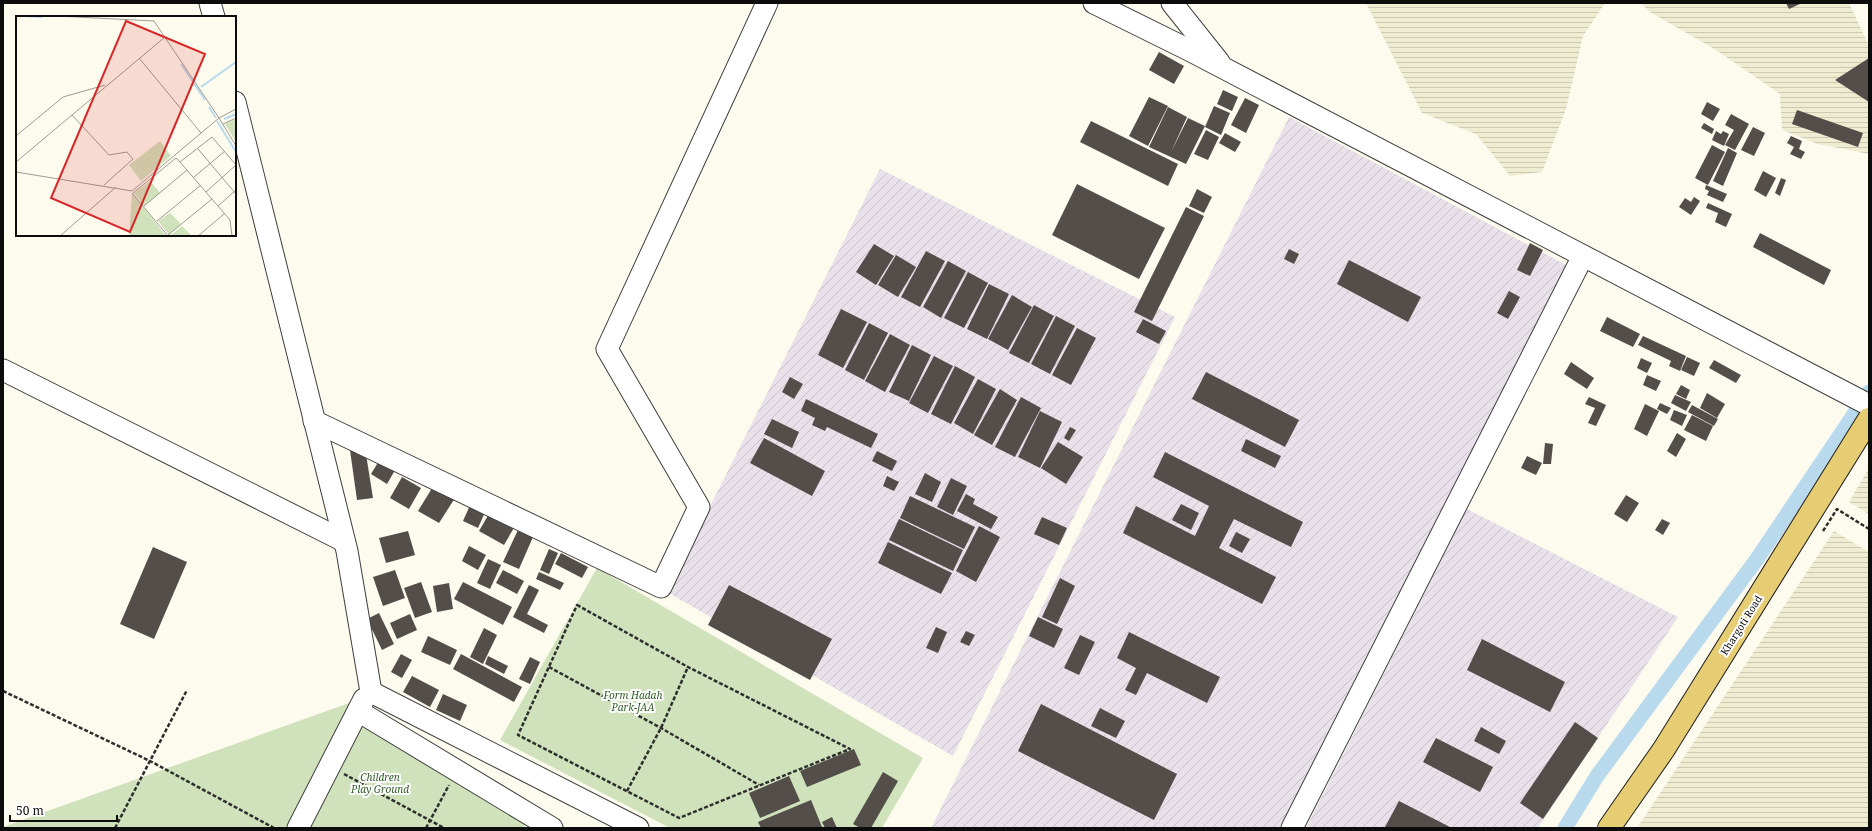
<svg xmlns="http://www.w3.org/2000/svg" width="1872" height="831" font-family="'Noto Serif',serif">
  <defs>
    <pattern id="industrial-furrows" width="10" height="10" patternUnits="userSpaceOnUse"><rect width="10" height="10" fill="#e9e1ea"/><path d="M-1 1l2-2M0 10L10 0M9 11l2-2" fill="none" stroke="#c7c0c8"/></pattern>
    <pattern id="farmland-rules" width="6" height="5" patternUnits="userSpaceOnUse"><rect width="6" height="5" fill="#efedd1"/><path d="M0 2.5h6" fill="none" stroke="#cccab2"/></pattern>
  </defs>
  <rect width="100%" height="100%" fill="#fdfaee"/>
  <g fill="url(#industrial-furrows)">
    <polygon points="1289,117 1566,265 1282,828 931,828"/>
    <polygon points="880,169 1175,317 953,756 667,592"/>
    <polygon points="1467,509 1678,617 1538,828 1306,828"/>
  </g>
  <g fill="url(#farmland-rules)">
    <polygon points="1366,3 1605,3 1583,36 1566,109 1542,172 1510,176 1476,134 1422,113"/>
    <polygon points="1641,3 1849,3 1869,46 1869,154 1818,144 1782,130 1780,94 1716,50 1650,12"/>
    <polygon points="1869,468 1869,514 1849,502"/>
    <polygon points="1834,531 1869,552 1869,828 1637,828"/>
  </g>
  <g fill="#cfe2bc">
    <polygon points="597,568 923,758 882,828 670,828 500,740"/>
    <polygon points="352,702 287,828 3,828 3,827"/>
    <polygon points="362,721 529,815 523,828 300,828"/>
  </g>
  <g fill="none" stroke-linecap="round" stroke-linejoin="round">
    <polyline stroke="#b9d9ed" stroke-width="15" points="1565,828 1597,776 1757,559 1869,392"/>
  </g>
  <g fill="#534e4a">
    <polygon points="1786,3 1802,3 1789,9"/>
    <polygon points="1159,52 1184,66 1174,84 1149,70"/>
    <polygon points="1869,58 1869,102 1835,80"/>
    <polygon points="1223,90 1238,97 1232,111 1217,104"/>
    <polygon points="1149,97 1168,106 1148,146 1129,136"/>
    <polygon points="1245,98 1259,105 1246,133 1231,125"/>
    <polygon points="1707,102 1720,109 1713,121 1701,114"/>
    <polygon points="1214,106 1230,113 1221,135 1205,127"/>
    <polygon points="1168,107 1187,117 1171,152 1188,118 1205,126 1186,164 1149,147"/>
    <polygon points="1797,110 1863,133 1858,147 1792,124"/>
    <polygon points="1731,114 1749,124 1735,150 1725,145 1734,130 1725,125"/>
    <polygon points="1091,121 1178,164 1168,186 1080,142"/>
    <polygon points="1704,123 1714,129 1712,134 1701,128"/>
    <polygon points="1753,127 1765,133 1754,156 1741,150"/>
    <polygon points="1206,130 1219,137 1208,160 1194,154"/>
    <polygon points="1716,131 1721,134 1723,131 1729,134 1724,146 1712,140"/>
    <polygon points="1225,133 1241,142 1235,152 1219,143"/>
    <polygon points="1791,136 1802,141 1799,149 1805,152 1801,159 1790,154 1794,147 1787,143"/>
    <polygon points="1712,145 1725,152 1708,185 1695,178"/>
    <polygon points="1728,148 1737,153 1723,186 1713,181"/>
    <polygon points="1763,171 1776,178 1766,197 1754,190"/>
    <polygon points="1781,178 1786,180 1780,196 1775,193"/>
    <polygon points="1077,184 1165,228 1139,279 1052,235"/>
    <polygon points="1706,185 1727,194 1723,202 1707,195 1709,191 1705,189"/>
    <polygon points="1197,189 1212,197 1204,213 1189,206"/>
    <polygon points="1694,197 1700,201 1691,215 1679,207 1685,198 1691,202"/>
    <polygon points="1708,203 1732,214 1726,227 1715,222 1718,213 1706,208"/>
    <polygon points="1186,207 1204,216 1152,321 1134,312"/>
    <polygon points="1760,233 1831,270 1824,285 1753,247"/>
    <polygon points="1530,243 1543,250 1530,276 1517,270"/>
    <polygon points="874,244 894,256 876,285 856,272"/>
    <polygon points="1289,249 1299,254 1294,264 1284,259"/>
    <polygon points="926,251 945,261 920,307 901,297"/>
    <polygon points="896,255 916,267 898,297 878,285"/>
    <polygon points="1349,260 1421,297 1408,322 1337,284"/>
    <polygon points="948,261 966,271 941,318 923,307"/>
    <polygon points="968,272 988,283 964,328 944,318"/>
    <polygon points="989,284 1009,294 987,339 967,329"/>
    <polygon points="1509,291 1520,297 1508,319 1497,313"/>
    <polygon points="1012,295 1032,307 1008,350 988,339"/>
    <polygon points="1034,305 1054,316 1029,363 1009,353"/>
    <polygon points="841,309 867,322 843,368 818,355"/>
    <polygon points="1056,316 1075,326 1050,374 1031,364"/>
    <polygon points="1607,317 1640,334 1633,347 1600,331"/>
    <polygon points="1143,319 1166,331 1159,344 1136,332"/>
    <polygon points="869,323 888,333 864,380 845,370"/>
    <polygon points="1077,328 1096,338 1071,385 1052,375"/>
    <polygon points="890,334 910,345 885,392 865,381"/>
    <polygon points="1643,336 1686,356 1680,371 1669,366 1671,361 1638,345"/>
    <polygon points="912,345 931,355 909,401 889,392"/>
    <polygon points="934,356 953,366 928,413 909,403"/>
    <polygon points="1687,357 1700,363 1694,376 1681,370"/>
    <polygon points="1641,358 1652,363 1647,373 1637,368"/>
    <polygon points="1714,360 1741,375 1736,383 1709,368"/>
    <polygon points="1571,362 1594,378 1587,389 1564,374"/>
    <polygon points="955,366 975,377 951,424 931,414"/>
    <polygon points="1206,372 1299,420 1285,447 1192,399"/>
    <polygon points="1647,375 1661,381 1656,391 1643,385"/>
    <polygon points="790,377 803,384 794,399 782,392"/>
    <polygon points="978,379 996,389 973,434 954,423"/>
    <polygon points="1681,385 1690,390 1686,399 1676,394"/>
    <polygon points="1000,389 1017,400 992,445 974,435"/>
    <polygon points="1707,393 1725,404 1717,418 1700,408"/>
    <polygon points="1675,395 1691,402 1686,411 1671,403"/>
    <polygon points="1021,397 1041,408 1015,457 995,447"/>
    <polygon points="1589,397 1606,405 1596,426 1588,423 1595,408 1585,404"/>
    <polygon points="806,399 878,434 871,448 827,427 825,431 812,425 815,418 801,411"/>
    <polygon points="1660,403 1671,408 1667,414 1657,409"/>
    <polygon points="1645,404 1659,411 1647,436 1634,429"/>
    <polygon points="1692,405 1718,419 1714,426 1688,412"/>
    <polygon points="1674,410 1687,415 1682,426 1670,420"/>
    <polygon points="1040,411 1062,422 1040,468 1018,457"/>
    <polygon points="1692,415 1713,426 1706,441 1684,430"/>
    <polygon points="772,419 799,432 792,448 764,434"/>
    <polygon points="1070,427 1076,430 1069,441 1064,438"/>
    <polygon points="1677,433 1686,439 1676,457 1667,451"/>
    <polygon points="764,438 825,471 812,496 750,463"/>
    <polygon points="1246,439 1281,456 1275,468 1241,451"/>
    <polygon points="1058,442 1083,457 1066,484 1041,468"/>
    <polygon points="1545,443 1553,444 1551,464 1543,464"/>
    <polygon points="365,448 373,498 357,500 350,450"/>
    <polygon points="877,451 897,461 892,471 872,461"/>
    <polygon points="1165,452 1303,522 1291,547 1234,519 1219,548 1276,577 1262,604 1123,533 1136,506 1195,536 1209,506 1153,477"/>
    <polygon points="382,456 398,465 387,484 371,474"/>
    <polygon points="1527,456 1542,463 1536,475 1521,468"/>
    <polygon points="925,473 941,482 932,502 915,494"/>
    <polygon points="887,476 899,482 894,491 883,486"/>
    <polygon points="402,477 421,488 409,509 390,498"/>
    <polygon points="951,478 967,486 953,515 937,507"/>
    <polygon points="434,485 455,498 439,523 418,511"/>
    <polygon points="966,494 975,499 973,504 998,517 991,529 957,511"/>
    <polygon points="1626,495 1639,503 1627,522 1614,514"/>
    <polygon points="910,496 975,527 964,549 900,518"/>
    <polygon points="471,503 486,510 478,528 463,521"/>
    <polygon points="1181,504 1199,513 1191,530 1172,520"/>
    <polygon points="490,512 515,526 504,545 479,531"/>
    <polygon points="1042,517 1067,528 1059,545 1034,534"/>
    <polygon points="899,519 963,550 953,571 889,540"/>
    <polygon points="1662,519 1670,523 1663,535 1655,530"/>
    <polygon points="979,526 1000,537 976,582 956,571"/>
    <polygon points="518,530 533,537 519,569 503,562"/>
    <polygon points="408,531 415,555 386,563 379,538"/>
    <polygon points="1236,532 1250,539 1242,553 1229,546"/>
    <polygon points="888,542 952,573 941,594 878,563"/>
    <polygon points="469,546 486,555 478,570 462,561"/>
    <polygon points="153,547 187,562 154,639 120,624"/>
    <polygon points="549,549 558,553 549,574 540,570"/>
    <polygon points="561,553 588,567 582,578 555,564"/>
    <polygon points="488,559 501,565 490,589 477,583"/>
    <polygon points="395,570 405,598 383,606 373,577"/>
    <polygon points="503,570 524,581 517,594 496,583"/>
    <polygon points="539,572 564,583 560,590 536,579"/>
    <polygon points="1060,578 1075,586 1057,624 1042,617"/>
    <polygon points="421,582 432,612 415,618 404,588"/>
    <polygon points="463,582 512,607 503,625 454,599"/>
    <polygon points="449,583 453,609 437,612 433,586"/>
    <polygon points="529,585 539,590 527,614 548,625 544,633 513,617"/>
    <polygon points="729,585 832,639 810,680 708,625"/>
    <polygon points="379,613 394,644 382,650 367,619"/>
    <polygon points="410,614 417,630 397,639 390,623"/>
    <polygon points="1038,617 1063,629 1054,648 1029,636"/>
    <polygon points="936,627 947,632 938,653 926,648"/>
    <polygon points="484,628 497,635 483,664 470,657"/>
    <polygon points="966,631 975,635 969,646 960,642"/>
    <polygon points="1129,632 1220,677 1207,703 1147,673 1136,695 1125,690 1136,668 1117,658"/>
    <polygon points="1080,635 1095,642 1079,675 1064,668"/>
    <polygon points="428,636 457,650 450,665 421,652"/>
    <polygon points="1482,639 1565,682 1550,712 1467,670"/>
    <polygon points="401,654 412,660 402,678 391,672"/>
    <polygon points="461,654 522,687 514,702 453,669"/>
    <polygon points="488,656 508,666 504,674 485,664"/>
    <polygon points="530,657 540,662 530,684 519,679"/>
    <polygon points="412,676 439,690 430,707 403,692"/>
    <polygon points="443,694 467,705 460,721 436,710"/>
    <polygon points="1041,704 1177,774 1154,820 1018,751"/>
    <polygon points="1100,708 1125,721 1116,738 1091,726"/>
    <polygon points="1575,722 1598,738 1543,819 1520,803"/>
    <polygon points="1481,727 1506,741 1499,754 1474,741"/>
    <polygon points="1436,738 1493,767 1480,792 1423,762"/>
    <polygon points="854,749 861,765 807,787 800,771"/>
    <polygon points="883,772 898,781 871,828 860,828 853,824"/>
    <polygon points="789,776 800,801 760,818 749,793"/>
    <polygon points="811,800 822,827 761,828 758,822"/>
    <polygon points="1399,801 1452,828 1387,828 1385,827"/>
    <polygon points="832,817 837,828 825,828 822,822"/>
  </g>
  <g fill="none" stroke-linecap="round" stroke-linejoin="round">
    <defs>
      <g id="minor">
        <polyline points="210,3 214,17"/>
        <polyline points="1094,3 1191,51 1869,405"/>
        <polyline points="1172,3 1219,62"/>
        <polyline points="235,102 347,551 371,692 638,828"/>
        <polyline points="3,370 344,541"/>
        <polyline points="314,421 661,587 699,507 607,349 767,3"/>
        <polyline points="358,711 552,828"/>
        <polyline points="298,828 364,699"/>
        <polyline points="1292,828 1583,256"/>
      </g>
      <polyline id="major" points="1609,828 1664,749 1869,419"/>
    </defs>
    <use href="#minor" stroke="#3f3f3f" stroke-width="23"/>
    <use href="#major" stroke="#1d1d1d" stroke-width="24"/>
    <g stroke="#2e2e2e" stroke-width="2.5" stroke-dasharray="4 2" stroke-linecap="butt">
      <polyline points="1823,531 1837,509 1869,529"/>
      <polygon points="577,605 688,667 850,749 679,818 518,735"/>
      <polyline points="549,667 661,728 759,785"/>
      <polyline points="3,691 150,761 274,828"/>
      <polyline points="344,774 444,828"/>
      <polyline points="627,791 661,728 688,667"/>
      <polyline points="115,828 187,690"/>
      <polyline points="426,828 449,785"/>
    </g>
    <use href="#minor" stroke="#fff" stroke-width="21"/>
    <use href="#major" stroke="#e6cd74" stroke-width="22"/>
  </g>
  <g text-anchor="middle" stroke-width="4" stroke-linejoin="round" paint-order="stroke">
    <g font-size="10" fill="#0c0c0c" stroke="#fff">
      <text transform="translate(1741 625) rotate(-58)" y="4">Khargoti Road</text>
    </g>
    <g font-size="10" font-style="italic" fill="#2f5b26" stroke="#fff">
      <text x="633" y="699">Form Hadah<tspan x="633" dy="12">Park-JAA</tspan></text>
      <text x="380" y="781">Children<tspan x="380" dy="12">Play Ground</tspan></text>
    </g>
  </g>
  <g transform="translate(16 16)">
    <rect width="220" height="220" fill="#fdfaee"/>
    <path d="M220 103V126L209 108ZM144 125 155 140 125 165 113 149ZM134 165 144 177 128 190 118 177ZM116 177 150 220H113ZM154 197 165 208 153 219 142 205ZM166 210 176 220H154Z" fill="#cfe2bc"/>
    <path fill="none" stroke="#b9d9ed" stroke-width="2" d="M8 0 26 1M165 48 189 84M185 71 220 46M193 91 200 102M208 103 220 98M201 105 220 136"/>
    <path fill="none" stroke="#9d9b94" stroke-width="1" d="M41 0 138 5 203 102M123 42 185 117M220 93 203 102 220 130M56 99 93 139 111 136 117 143 88 169M207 108 220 102M0 120 47 81 89 69M182 133 220 178M0 146 149 21M164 146 214 204 216 220M0 156 116 175 203 102M178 161 209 135M190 176 220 149M116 177 152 220M117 177 160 142 164 146 196 121 220 149M128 190 171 154M202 190 220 174M141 205 185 169M152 219 196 183M44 220 100 171M182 220 208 198"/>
    <path fill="#d62828" fill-opacity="0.15" stroke="#d62828" stroke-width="2" d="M110 5 189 38 114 216 35 182Z"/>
    <rect width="220" height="220" fill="none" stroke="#0c0c0c" stroke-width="2"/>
  </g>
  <rect width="1872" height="831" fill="none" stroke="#0c0c0c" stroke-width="8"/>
  <path d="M10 815v6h107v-6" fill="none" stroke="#0c0c0c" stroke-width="2"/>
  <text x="16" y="815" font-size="12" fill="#0c0c0c" stroke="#ffffff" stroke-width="3" paint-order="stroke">50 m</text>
</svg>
